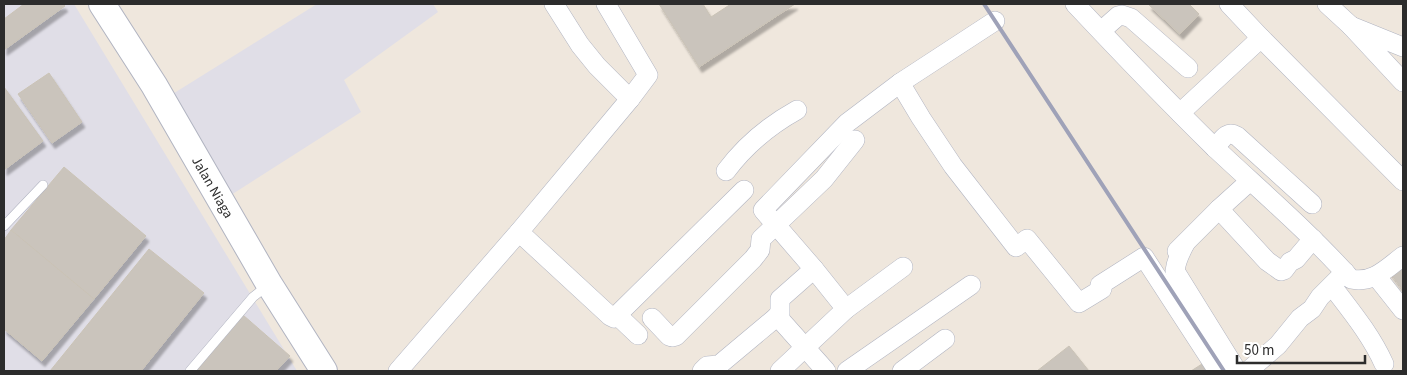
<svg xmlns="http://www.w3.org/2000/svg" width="1407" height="375" font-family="'Source Sans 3',sans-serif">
  <defs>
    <filter id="shadow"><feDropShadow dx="3" dy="5.5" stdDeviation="1" flood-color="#0004"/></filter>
  </defs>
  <rect width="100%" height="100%" fill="#efe7dd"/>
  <g fill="#e0dee7">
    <polygon points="4,4 74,4 297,371 4,371"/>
    <polygon points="317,4 433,4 438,12 344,80 361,112 231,195 171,95"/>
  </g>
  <g fill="#cac4bc" stroke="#cac3b6" filter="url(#shadow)">
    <polygon points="24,4 63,4 65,6 4,50 4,19"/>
    <polygon points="659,4 703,4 711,17 731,4 795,4 699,67"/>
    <polygon points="1148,4 1189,4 1199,14 1180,34"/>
    <polygon points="49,73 82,122 52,143 18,94"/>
    <polygon points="4,87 43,141 4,170"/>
    <polygon points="64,167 146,236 94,299 11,230"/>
    <polygon points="11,230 94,299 42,361 4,329 4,240"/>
    <polygon points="149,249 204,293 141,371 50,371"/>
    <polygon points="1403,259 1403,290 1388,270"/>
    <polygon points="243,315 290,356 276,371 194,371"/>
    <polygon points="1069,346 1089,371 1037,371"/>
    <polygon points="1202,364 1207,371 1191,371"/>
  </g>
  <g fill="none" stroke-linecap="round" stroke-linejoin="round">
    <defs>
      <g id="lane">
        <polyline points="4,226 43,185"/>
        <polyline points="190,371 253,297 267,286"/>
      </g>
      <g id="street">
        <polyline points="554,4 580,45 597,66 630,99"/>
        <path d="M1075 4C1121 53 1167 101 1215 148 1261 191 1309 232 1351 279 1373 284 1388 267 1403 256"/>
        <polyline points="1229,4 1261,38"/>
        <polyline points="1327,4 1351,26"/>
        <polyline points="1101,31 1118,16 1122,15 1131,18 1188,68"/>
        <polyline points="1403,47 1351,26 1403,82"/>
        <polyline points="900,83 995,21"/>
        <polyline points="1180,113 1261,38 1403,181"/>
        <path d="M1215 148C1222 140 1226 130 1237 136L1312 204"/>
        <path d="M726 171C744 147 770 125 797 110"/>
        <polyline points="1219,209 1267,261 1281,271 1284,270 1290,262 1296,259 1313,239"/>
        <polyline points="519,232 610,316 614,318 744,190"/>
        <path d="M1185 244C1180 253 1176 261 1175 271L1237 371"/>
        <polyline points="1177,251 1219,209 1250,181"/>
        <polyline points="1376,276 1403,310"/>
        <polyline points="1100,285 1144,257 1218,371"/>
        <path d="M1332 286C1351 311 1371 335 1384 364"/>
        <polyline points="846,309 814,269 763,210 847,123 900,83 921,118 953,166 1016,247 1027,239 1079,303 1102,289"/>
        <polyline points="617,315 638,335"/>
        <polyline points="777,316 826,371"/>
        <polyline points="652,318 669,336 672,337 676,336 753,259 760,250 761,239 824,179 855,140"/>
        <polyline points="398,371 519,232 630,99 648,75 606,4"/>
        <polyline points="702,371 707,366 719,365 780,314 780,299 814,269"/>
        <polyline points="780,371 846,309 903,267"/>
        <polyline points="847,371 971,285"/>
        <polyline points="902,371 945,339"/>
        <polyline points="1248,371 1278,345 1300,318 1312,309 1320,297 1345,272"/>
      </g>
      <g id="secondary">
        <path id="s1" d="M102 4 154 85 269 284 324 371"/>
      </g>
    </defs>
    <use href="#lane" stroke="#b1b4c1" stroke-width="10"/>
    <use href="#street" stroke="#b1b4c1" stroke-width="20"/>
    <use href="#secondary" stroke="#b1b4c1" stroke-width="28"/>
    <use href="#lane" stroke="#fff" stroke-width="9"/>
    <use href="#street" stroke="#fff" stroke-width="19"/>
    <use href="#secondary" stroke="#fff" stroke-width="26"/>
    <polyline stroke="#9fa2b8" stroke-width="4" points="984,4 1224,371"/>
  </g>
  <g text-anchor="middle" stroke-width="5" stroke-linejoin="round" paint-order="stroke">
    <g font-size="14" fill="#2c2c2c" stroke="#fff">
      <text dy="5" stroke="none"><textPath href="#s1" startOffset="214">Jalan Niaga</textPath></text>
    </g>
  </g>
  <rect width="1407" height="375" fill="none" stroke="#2c2c2c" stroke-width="10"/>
  <path d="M1237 355v8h128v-8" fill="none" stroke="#2c2c2c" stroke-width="2.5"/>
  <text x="1244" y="355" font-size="15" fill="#2c2c2c" stroke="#ffffff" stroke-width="4" paint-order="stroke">50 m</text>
</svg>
